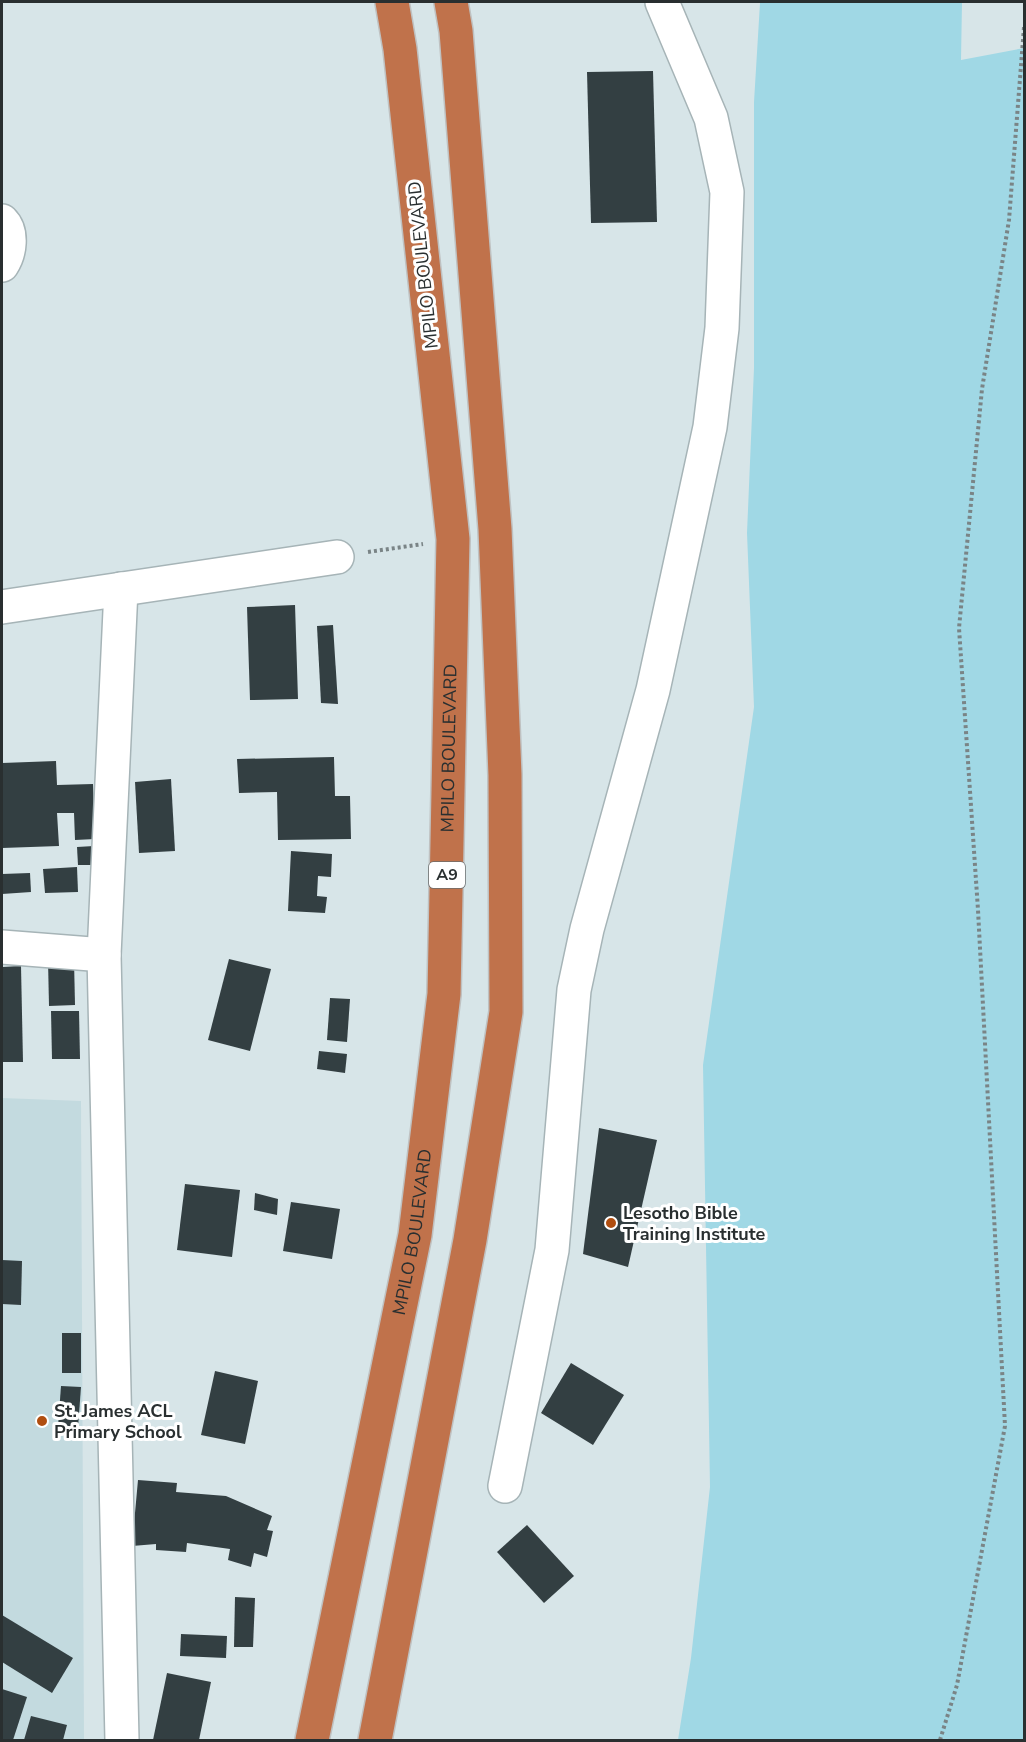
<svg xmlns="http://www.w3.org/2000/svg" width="1026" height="1742" font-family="'Nunito Sans',sans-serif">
  <rect width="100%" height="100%" fill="#d7e5e8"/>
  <polygon fill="#c3dadf" points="2,1098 81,1101 84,1740 2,1740"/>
  <polygon fill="#a0d8e5" points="762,2 962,2 961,60 1024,48 1024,1740 678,1740 691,1658 710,1487 703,1065 754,707 747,533 754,368 754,102 760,3"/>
  <g fill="#333f42">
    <polygon points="653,71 657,222 591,223 587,72"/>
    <polygon points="295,605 298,699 250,700 247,607"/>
    <polygon points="333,625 338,704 321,703 317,626"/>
    <polygon points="334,757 335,796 350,796 351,839 278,840 277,792 239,793 237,759"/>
    <polygon points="56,761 57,785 93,784 95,839 75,840 74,813 57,813 59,846 2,848 2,763"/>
    <polygon points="171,779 175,851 139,853 135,782"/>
    <polygon points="94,846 95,865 78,865 77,847"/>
    <polygon points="291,851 332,854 331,877 318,876 317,896 327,897 325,913 288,911"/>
    <polygon points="77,867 78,892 45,893 43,869"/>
    <polygon points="30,873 31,892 2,894 2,874"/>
    <polygon points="229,959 271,969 250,1051 208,1040"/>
    <polygon points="48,960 74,960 75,1005 49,1006"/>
    <polygon points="21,966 23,1062 2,1062 2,967"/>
    <polygon points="330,998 350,999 347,1042 327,1040"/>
    <polygon points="51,1011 79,1011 80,1059 52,1059"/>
    <polygon points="319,1051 347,1054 345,1073 317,1069"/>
    <polygon points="599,1128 657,1140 628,1267 583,1254"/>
    <polygon points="185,1184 240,1190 232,1257 177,1250"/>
    <polygon points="255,1193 278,1199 277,1215 254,1210"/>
    <polygon points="291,1202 340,1209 332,1259 283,1251"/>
    <polygon points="2,1260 22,1261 21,1305 2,1304"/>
    <rect x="62" y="1333" width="19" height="40"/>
    <polygon points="571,1363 624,1395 593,1445 541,1413"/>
    <polygon points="215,1371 258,1381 245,1444 201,1435"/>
    <polygon points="61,1386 81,1387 78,1428 58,1427"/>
    <polygon points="138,1480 177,1483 176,1492 226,1496 272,1516 267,1530 273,1531 267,1557 254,1553 251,1567 228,1560 230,1549 187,1543 186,1552 156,1550 156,1544 132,1546"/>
    <polygon points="527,1525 574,1576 544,1603 497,1552"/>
    <polygon points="235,1597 255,1598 253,1647 234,1647"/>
    <polygon points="2,1615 73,1658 52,1693 2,1662"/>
    <polygon points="181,1634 227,1636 226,1658 180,1656"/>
    <polygon points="167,1673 211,1682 199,1740 153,1740"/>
    <polygon points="2,1689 27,1697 13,1740 2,1740"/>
    <polygon points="31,1716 67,1725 63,1740 24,1740"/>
  </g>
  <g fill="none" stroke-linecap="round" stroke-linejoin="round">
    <g stroke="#a6b4b7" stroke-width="36">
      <g id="minor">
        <path d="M2 221C13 232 10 253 2 265"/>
        <polyline points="121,589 104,955 122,1740"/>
        <polyline points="2,607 337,557"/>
        <polyline points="2,947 104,955"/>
        <polyline points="505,1486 552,1250 574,990 587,929 653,690 710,427 722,328 727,192 711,118 662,2"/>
      </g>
    </g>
    <g stroke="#bfc1c1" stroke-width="36">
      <g id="highway">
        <path id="s1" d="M312 1740 415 1235 444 994 453 539 400 49 392 2"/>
        <polyline points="375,1740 470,1240 506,1012 505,775 495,529 456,31 451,2"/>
      </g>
    </g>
    <g stroke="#7a8486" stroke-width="4" stroke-dasharray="3 3" stroke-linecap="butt">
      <polyline points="368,552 423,544"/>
      <polyline points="940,1740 957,1685 1005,1426 978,910 959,628 982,389 1009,220 1024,27"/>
    </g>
    <use href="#minor" stroke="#fff" stroke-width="33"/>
    <use href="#highway" stroke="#c0724b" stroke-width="33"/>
  </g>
  <g fill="#b04e10" stroke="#fff" stroke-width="2">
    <circle cx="611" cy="1223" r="6"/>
    <circle cx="42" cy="1421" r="6"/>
  </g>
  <g text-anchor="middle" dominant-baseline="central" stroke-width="6" stroke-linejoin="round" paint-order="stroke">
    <rect fill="#fff" stroke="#696d6e" stroke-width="1.5" x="429" y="862" width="36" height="26" rx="4.5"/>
    <g font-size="16" font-weight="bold" fill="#292f30">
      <text x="447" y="875">A9</text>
    </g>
    <g font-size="18" fill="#292f30" stroke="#fff">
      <text transform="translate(423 265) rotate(-96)">MPILO BOULEVARD</text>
      <text stroke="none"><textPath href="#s1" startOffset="1004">MPILO BOULEVARD</textPath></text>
      <text stroke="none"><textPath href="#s1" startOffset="518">MPILO BOULEVARD</textPath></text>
    </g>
    <g font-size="18" font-weight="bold" fill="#292f30" stroke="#fff" text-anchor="start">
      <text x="623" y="1213">Lesotho Bible<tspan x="623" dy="21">Training Institute</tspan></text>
      <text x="54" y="1411">St. James ACL<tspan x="54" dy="21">Primary School</tspan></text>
    </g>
  </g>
  <rect width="1026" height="1742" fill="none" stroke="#292f30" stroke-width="6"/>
</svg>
